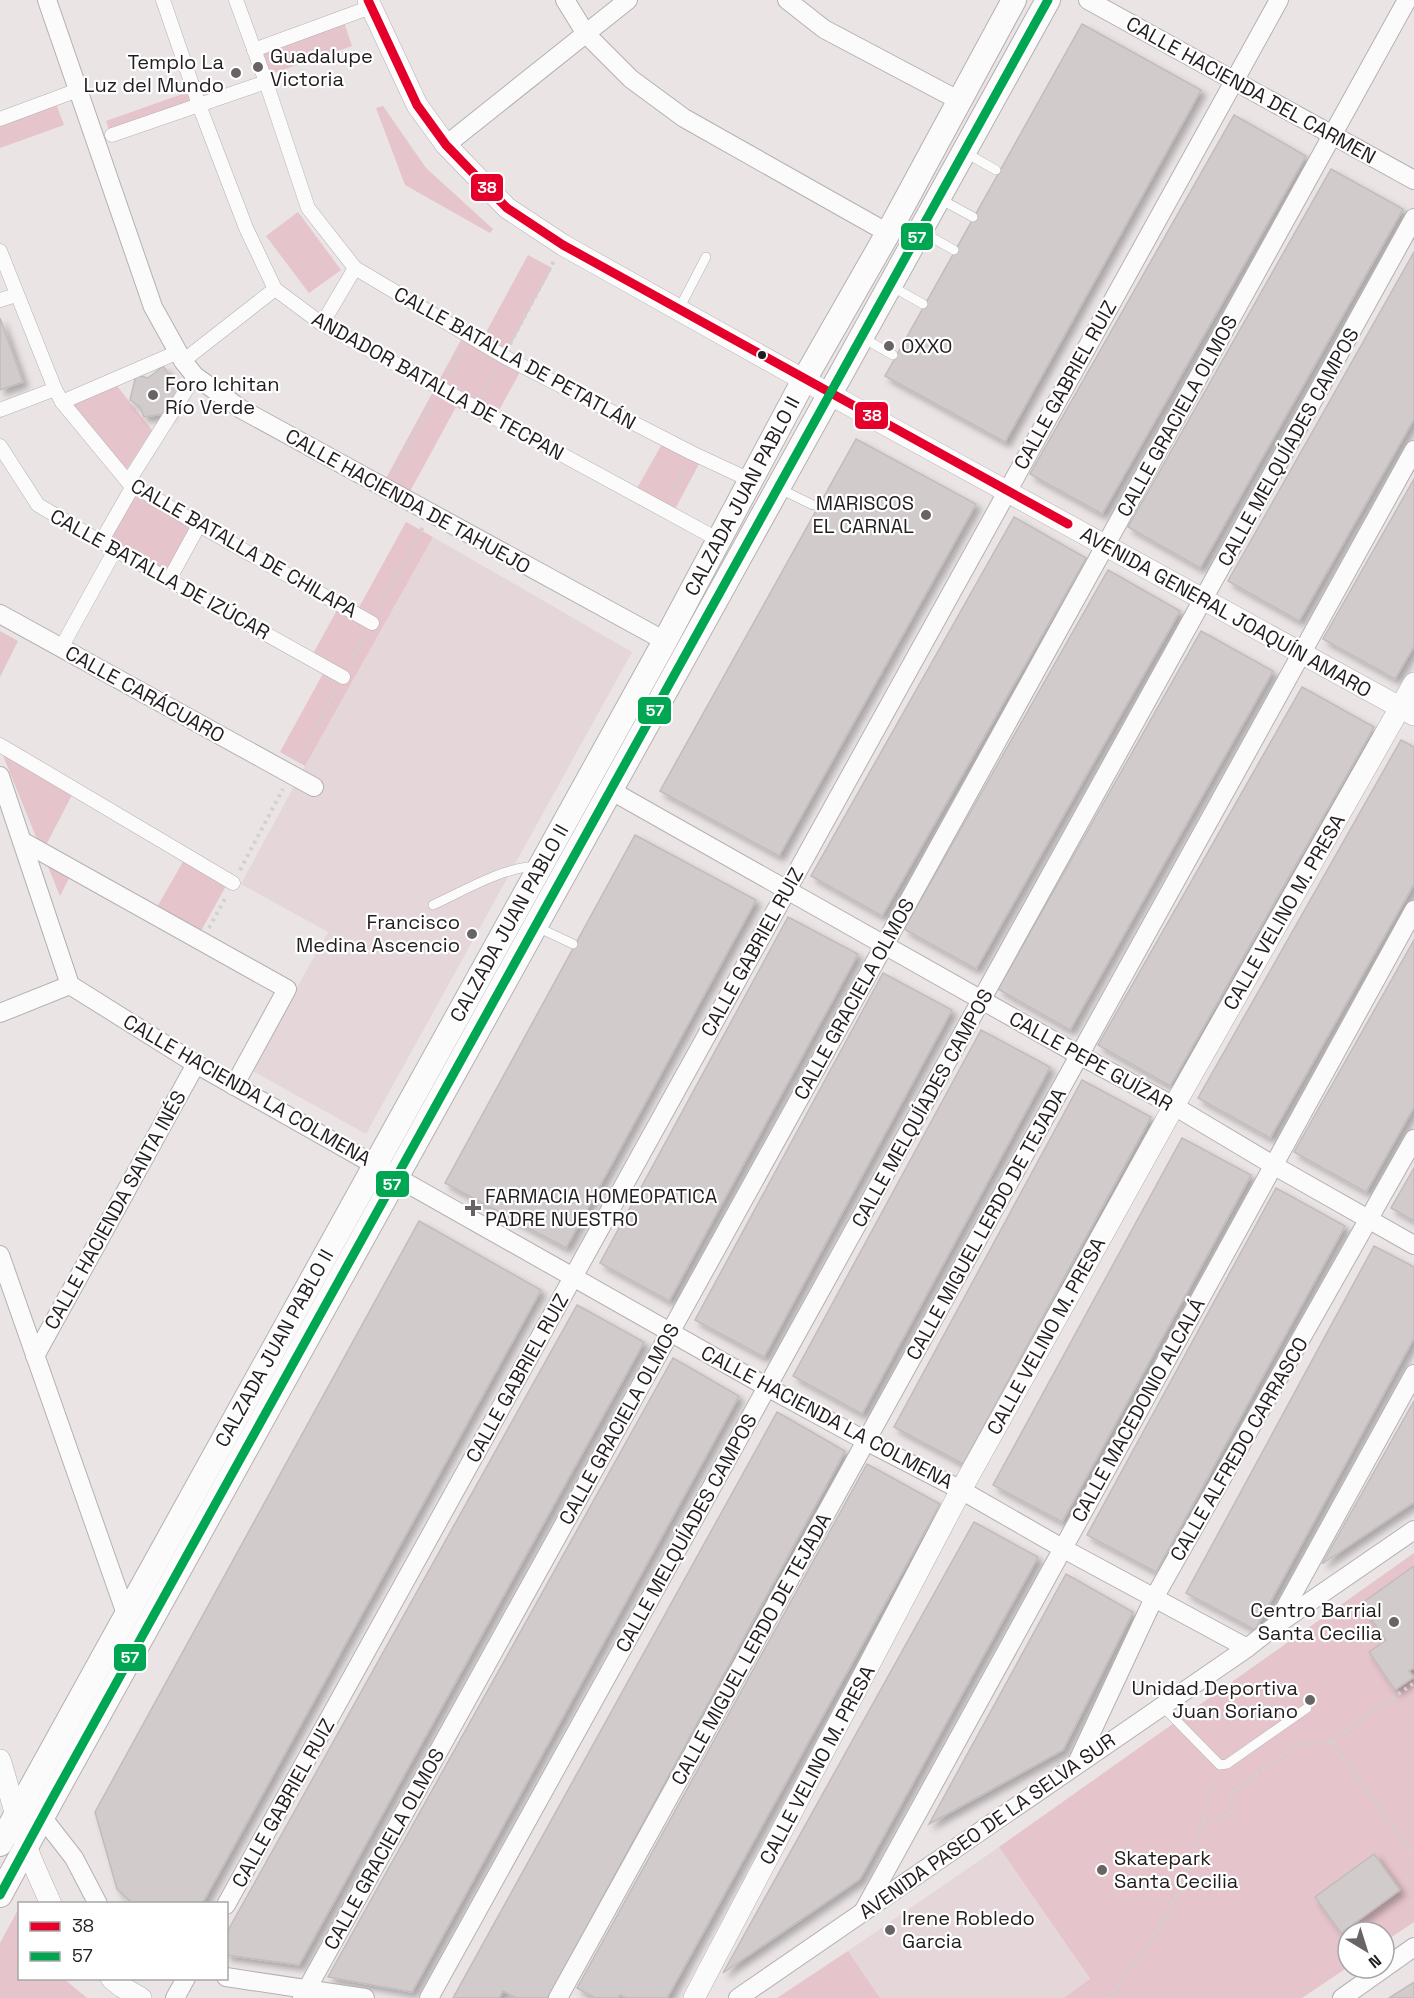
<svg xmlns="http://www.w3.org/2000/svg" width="1414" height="1998" font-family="'Space Grotesk',sans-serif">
  <defs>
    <filter id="shadow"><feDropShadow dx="5" dy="5" stdDeviation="3" flood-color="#0004"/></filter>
  </defs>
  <rect width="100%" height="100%" fill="#eae4e5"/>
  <g fill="#e4d6d9">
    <polygon points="433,537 632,652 366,1134 251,1070 328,932 241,884 305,766"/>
    <polygon points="999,1847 1090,1980 1064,1998 880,1998 848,1951"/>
  </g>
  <g fill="#e5c4cb">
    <polygon points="342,16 352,46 265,76 255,46"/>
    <polygon points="188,92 195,111 113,141 106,121"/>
    <polygon points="53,96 64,125 0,148 0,115"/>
    <polygon points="383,106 426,168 493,229 490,233 405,185 376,108"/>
    <polygon points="298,212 341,270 309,293 266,236"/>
    <polygon points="528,255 552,268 508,350 526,361 491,425 456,407 408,495 384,482 468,327 484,336"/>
    <polygon points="117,386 152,430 125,472 71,406"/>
    <polygon points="662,444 699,464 674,511 636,490"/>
    <polygon points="134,495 193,528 167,573 108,540"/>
    <polygon points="406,522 433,537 305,766 280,752 325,670 309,661 341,603 357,611"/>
    <polygon points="0,631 18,641 0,677"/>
    <polygon points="2,753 72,795 46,845 77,863 60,896"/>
    <polygon points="184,860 227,884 201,931 157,907"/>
    <polygon points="1414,1553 1414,1922 1384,1942 1384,1932 1348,1932 1348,1967 1302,1998 1064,1998 1090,1979 999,1847"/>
    <polygon points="19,1908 20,1978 64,1979 87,1998 0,1998 0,1943"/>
    <polygon points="848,1951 880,1998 777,1998"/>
  </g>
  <g fill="#d1cbcc" stroke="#c2bcbd" stroke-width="1.5" filter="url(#shadow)">
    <polygon points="1082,24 1201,90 1005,442 885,376"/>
    <polygon points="1234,115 1306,156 1102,514 1030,474"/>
    <polygon points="1331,169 1403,209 1200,568 1128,527"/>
    <polygon points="1414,252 1414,419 1299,621 1228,581"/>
    <polygon points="0,318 23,382 0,390"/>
    <polygon points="163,366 181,391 167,402 170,413 144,417 140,407 130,400 136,375 148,378"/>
    <polygon points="856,439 976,504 779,856 660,791"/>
    <polygon points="1414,479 1414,646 1395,679 1323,639"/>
    <polygon points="1014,517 1086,558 882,916 811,876"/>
    <polygon points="1108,570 1180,611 976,969 904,929"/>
    <polygon points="1201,631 1273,671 1070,1030 998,989"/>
    <polygon points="1302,687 1374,727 1170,1086 1098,1045"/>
    <polygon points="1401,740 1414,747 1414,884 1270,1138 1198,1098"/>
    <polygon points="635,835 756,900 566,1248 445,1183"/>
    <polygon points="788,917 858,954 669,1301 600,1263"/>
    <polygon points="1414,940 1414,1107 1366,1192 1294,1152"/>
    <polygon points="883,973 952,1010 764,1357 695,1320"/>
    <polygon points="981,1030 1050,1067 862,1414 793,1376"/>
    <polygon points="1082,1080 1151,1117 963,1464 894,1427"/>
    <polygon points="1182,1138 1251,1175 1062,1522 993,1485"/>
    <polygon points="1414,1168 1414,1221 1391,1208"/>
    <polygon points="1276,1188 1345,1226 1156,1572 1087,1535"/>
    <polygon points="419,1221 541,1290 202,1904 133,1904 117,1889 95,1812"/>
    <polygon points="1374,1246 1414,1267 1414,1338 1255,1630 1186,1593"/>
    <polygon points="577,1305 644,1342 299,1965 226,1955 226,1934"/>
    <polygon points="673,1358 739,1396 412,1992 328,1977"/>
    <polygon points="1414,1401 1414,1502 1322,1564"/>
    <polygon points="777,1412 845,1451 548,1998 516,1998 503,1991 499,1998 453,1998"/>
    <polygon points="867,1464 940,1504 667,1998 626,1998 620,1995 618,1998 595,1998 577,1988"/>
    <polygon points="974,1522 1038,1557 860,1879 723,1973"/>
    <polygon points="1414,1566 1414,1668 1409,1671 1414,1677 1395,1690 1369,1652 1386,1640 1361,1604"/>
    <polygon points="1066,1574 1133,1612 1063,1750 929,1824"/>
    <polygon points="1374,1854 1400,1890 1341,1933 1315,1897"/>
    <polygon points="1414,1982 1414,1998 1389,1998"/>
  </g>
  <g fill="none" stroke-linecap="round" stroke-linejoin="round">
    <g stroke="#b5b0b1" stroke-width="10">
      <g id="service">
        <polyline points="964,152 996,170"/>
        <polyline points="938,198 973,217"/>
        <polyline points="922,232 954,250"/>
        <polyline points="891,286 923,304"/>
        <polyline points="679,309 706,257"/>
        <polyline points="861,337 893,355"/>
        <polyline points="780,489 813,505"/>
        <path d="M433 905C466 890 502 867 539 866"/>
        <polyline points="535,926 573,944"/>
        <polyline points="1162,1706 1220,1765 1227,1764 1307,1708"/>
      </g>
    </g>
    <g stroke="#b5b0b1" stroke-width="15">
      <g id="pedestrian">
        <polyline points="163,0 199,105 246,228 275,289 322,324 719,540"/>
        <polyline points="236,0 266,82 308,208 355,268 503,356 692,453 750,480"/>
        <polyline points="254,50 371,7"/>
        <polyline points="0,119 78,90"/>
        <polyline points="112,135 266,82"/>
        <polyline points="0,251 55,389 62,402 128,482 199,525 372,623"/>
        <polyline points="0,300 16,295"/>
        <polyline points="322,324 355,268"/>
        <polyline points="183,361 275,289"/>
        <polyline points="62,402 178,352"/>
        <polyline points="0,410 55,389"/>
        <polyline points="0,446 38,505 101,542 343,677"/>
        <polyline points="128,482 195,376"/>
        <polyline points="101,542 133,486"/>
        <polyline points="169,580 199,525"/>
        <polyline points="61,648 115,550"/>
        <polyline points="0,745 233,883"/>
      </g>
    </g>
    <g stroke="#b5b0b1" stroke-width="20">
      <g id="minor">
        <polyline points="47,0 153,307 183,361 195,376 241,409 665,641"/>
        <polyline points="565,0 586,34 631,79 684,118 888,233"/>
        <polyline points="787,0 824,29 960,101"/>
        <polyline points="1088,0 1414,180"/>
        <polyline points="446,145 628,0"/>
        <polyline points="0,614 314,787"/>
        <polyline points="0,776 70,985 196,1064 573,1277 767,1387 866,1441 961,1490 1062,1548 1247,1648"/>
        <polyline points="610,790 1079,1055 1174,1106 1273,1165 1414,1245"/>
        <polyline points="22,841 287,989 234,1086"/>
        <polyline points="0,1013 70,985"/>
        <polyline points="0,1255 126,1614"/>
        <polyline points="35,1356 196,1064"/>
        <polyline points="1278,1621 1414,1374"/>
        <polyline points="1077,1763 1154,1598 1414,1139"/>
        <polyline points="35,1808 74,1858 98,1904"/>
        <polyline points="226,1905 1279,0"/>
        <polyline points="863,1912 1414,910"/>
        <polyline points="226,1977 365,1998"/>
        <polyline points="175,1998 186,1978"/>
        <polyline points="302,1998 1407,0"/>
        <polyline points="429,1998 1414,218"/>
        <polyline points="558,1998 1414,450"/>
        <polyline points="738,1998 1247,1648 1276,1625 1414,1530"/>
        <polyline points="1342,1998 1414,1947"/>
      </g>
    </g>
    <g stroke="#b5b0b1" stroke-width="22">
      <g id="tertiary">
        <polyline points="368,0 417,105 446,145 507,208 563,245 804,380 1414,715"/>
        <path d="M0 1760C6 1778 10 1796 16 1815 24 1845 38 1875 51 1904"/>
        <polyline points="111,1978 122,1987 141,1998"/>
        <polyline points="694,1998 961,1490 1174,1106 1414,683"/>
      </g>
    </g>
    <g stroke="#b5b0b1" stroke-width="26">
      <g id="secondary">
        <polyline points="0,1844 665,641 804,380 888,233 1014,0"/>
        <polyline points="0,1895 52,1799 1048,0"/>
      </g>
    </g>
    <g stroke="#d2d0d1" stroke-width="4" stroke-dasharray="3 4.5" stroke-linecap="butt">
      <polyline points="510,344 554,261"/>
      <polyline points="448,376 463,348"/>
      <polyline points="482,395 496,369"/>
      <polyline points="394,473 434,401"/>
      <polyline points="670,498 685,467"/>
      <polyline points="379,610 423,527"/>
      <polyline points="351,663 365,635"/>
      <polyline points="300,758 337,688"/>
      <polyline points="240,870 283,789"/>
      <polyline points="209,928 227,895"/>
      <polyline points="1331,1742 1414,1683"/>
      <polyline points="1202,1821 1232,1813 1230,1793 1298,1744 1331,1742 1414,1855"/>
      <polyline points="1109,1998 1152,1940 1182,1886 1216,1777"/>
    </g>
    <use href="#service" stroke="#fcfbfb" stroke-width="9"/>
    <use href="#pedestrian" stroke="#fcfbfb" stroke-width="14"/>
    <use href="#minor" stroke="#fcfbfb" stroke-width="18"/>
    <use href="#tertiary" stroke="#fcfbfb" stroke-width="21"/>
    <use href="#secondary" stroke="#fcfbfb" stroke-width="24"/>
    <g stroke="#fff" stroke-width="14">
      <polyline id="bus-1" points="368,0 417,105 446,145 507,208 563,245 1068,524"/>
    </g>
    <g stroke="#fff" stroke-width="14">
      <polyline id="bus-2" points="0,1895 52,1799 1048,0"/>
    </g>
    <use href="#bus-1" stroke="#e4002b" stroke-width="9"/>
    <use href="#bus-2" stroke="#00a651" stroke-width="9"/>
  </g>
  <g fill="#686364" stroke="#fff" stroke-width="2">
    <circle cx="258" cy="67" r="6"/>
    <circle cx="236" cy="73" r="6"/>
    <circle cx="889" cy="346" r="6"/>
    <circle cx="153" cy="395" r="6"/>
    <circle cx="926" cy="515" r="6"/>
    <circle cx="472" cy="934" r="6"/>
    <path d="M470 1199h6v6h6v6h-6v6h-6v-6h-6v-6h6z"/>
    <circle cx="1394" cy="1622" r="6"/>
    <circle cx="1310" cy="1700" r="6"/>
    <circle cx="1102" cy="1870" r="6"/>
    <circle cx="890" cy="1930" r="6"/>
  </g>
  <circle fill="#221d1e" stroke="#fff" stroke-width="2" cx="762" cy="355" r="5"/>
  <g text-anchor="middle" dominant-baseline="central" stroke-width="4.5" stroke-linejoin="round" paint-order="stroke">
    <g font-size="20" fill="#221d1e" stroke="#fff" text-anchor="start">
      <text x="270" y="56">Guadalupe<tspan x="270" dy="23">Victoria</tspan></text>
      <text x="224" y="62" text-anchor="end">Templo La<tspan x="224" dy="23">Luz del Mundo</tspan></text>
      <text x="901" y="346">OXXO</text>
      <text x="165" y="384">Foro Ichitan<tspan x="165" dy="23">Río Verde</tspan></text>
      <text x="914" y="503" text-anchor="end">MARISCOS<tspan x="914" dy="23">EL CARNAL</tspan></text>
      <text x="460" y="922" text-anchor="end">Francisco<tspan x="460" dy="23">Medina Ascencio</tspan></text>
      <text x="485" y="1196">FARMACIA HOMEOPATICA<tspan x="485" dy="23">PADRE NUESTRO</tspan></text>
      <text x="1382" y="1610" text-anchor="end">Centro Barrial<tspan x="1382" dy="23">Santa Cecilia</tspan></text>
      <text x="1298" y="1688" text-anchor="end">Unidad Deportiva<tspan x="1298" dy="23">Juan Soriano</tspan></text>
      <text x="1114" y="1858">Skatepark<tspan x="1114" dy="23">Santa Cecilia</tspan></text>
      <text x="902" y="1918">Irene Robledo<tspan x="902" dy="23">Garcia</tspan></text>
    </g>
    <g font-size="20" fill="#221d1e" stroke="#fff">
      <text transform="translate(1251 90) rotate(29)">CALLE HACIENDA DEL CARMEN</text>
      <text transform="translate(515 358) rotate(29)">CALLE BATALLA DE PETATLÁN</text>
      <text transform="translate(1065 385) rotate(-61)">CALLE GABRIEL RUIZ</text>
      <text transform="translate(438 386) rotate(29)">ANDADOR BATALLA DE TECPAN</text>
      <text transform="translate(1177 416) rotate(-61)">CALLE GRACIELA OLMOS</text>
      <text transform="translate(1288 447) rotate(-61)">CALLE MELQUÍADES CAMPOS</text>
      <text transform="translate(742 496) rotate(-62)">CALZADA JUAN PABLO II</text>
      <text transform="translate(408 501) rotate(29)">CALLE HACIENDA DE TAHUEJO</text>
      <text transform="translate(244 548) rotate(30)">CALLE BATALLA DE CHILAPA</text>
      <text transform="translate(160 574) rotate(29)">CALLE BATALLA DE IZÚCAR</text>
      <text transform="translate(1226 612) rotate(29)">AVENIDA GENERAL JOAQUÍN AMARO</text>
      <text transform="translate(145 694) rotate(29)">CALLE CARÁCUARO</text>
      <text transform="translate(1284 912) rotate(-60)">CALLE VELINO M. PRESA</text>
      <text transform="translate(509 923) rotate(-61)">CALZADA JUAN PABLO II</text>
      <text transform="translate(752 952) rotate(-61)">CALLE GABRIEL RUIZ</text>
      <text transform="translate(854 999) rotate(-61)">CALLE GRACIELA OLMOS</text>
      <text transform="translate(1091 1061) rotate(29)">CALLE PEPE GUÍZAR</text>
      <text transform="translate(247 1090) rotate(30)">CALLE HACIENDA LA COLMENA</text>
      <text transform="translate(922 1108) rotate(-61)">CALLE MELQUÍADES CAMPOS</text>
      <text transform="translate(115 1210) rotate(-61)">CALLE HACIENDA SANTA INÉS</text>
      <text transform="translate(986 1224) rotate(-61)">CALLE MIGUEL LERDO DE TEJADA</text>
      <text transform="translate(1046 1336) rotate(-61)">CALLE VELINO M. PRESA</text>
      <text transform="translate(274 1348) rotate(-61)">CALZADA JUAN PABLO II</text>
      <text transform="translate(517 1378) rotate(-61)">CALLE GABRIEL RUIZ</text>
      <text transform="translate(1138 1410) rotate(-61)">CALLE MACEDONIO ALCALÁ</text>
      <text transform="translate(827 1417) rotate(28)">CALLE HACIENDA LA COLMENA</text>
      <text transform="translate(619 1424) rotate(-61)">CALLE GRACIELA OLMOS</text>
      <text transform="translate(1239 1449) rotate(-60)">CALLE ALFREDO CARRASCO</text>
      <text transform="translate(686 1533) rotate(-61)">CALLE MELQUÍADES CAMPOS</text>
      <text transform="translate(751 1649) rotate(-61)">CALLE MIGUEL LERDO DE TEJADA</text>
      <text transform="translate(817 1765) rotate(-62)">CALLE VELINO M. PRESA</text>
      <text transform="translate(283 1803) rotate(-61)">CALLE GABRIEL RUIZ</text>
      <text transform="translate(987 1826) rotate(-35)">AVENIDA PASEO DE LA SELVA SUR</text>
      <text transform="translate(384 1849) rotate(-61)">CALLE GRACIELA OLMOS</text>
    </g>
  </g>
  <g stroke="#fff" stroke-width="2">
    <rect x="470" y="173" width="34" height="29" rx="6" fill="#e4002b"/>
    <rect x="900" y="222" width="34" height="29" rx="6" fill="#00a651"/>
    <rect x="854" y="401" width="35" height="29" rx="6" fill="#e4002b"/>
    <rect x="637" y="696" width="35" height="29" rx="6" fill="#00a651"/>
    <rect x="375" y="1170" width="35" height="28" rx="6" fill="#00a651"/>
    <rect x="113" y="1643" width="34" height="29" rx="6" fill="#00a651"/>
  </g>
  <g font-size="16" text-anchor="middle" font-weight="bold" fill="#fff">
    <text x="487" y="193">38</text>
    <text x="917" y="243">57</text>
    <text x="872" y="421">38</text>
    <text x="655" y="716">57</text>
    <text x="392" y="1190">57</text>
    <text x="130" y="1663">57</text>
  </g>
  <rect x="18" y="1902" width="210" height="78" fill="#ffffff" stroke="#a7a5a5" stroke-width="1.5"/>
  <rect x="30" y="1922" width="30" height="9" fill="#e4002b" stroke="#a7a5a5" stroke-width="1.5"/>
  <text x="72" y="1932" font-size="18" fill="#221d1e">38</text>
  <rect x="30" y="1952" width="30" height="9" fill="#00a651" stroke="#a7a5a5" stroke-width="1.5"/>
  <text x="72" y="1962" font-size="18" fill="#221d1e">57</text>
  <g transform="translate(1366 1950) rotate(142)"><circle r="28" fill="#ffffff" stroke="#a7a5a5" stroke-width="1.5"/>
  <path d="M0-4.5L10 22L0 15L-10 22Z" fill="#686364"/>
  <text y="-9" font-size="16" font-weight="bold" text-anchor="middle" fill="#221d1e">N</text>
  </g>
</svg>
